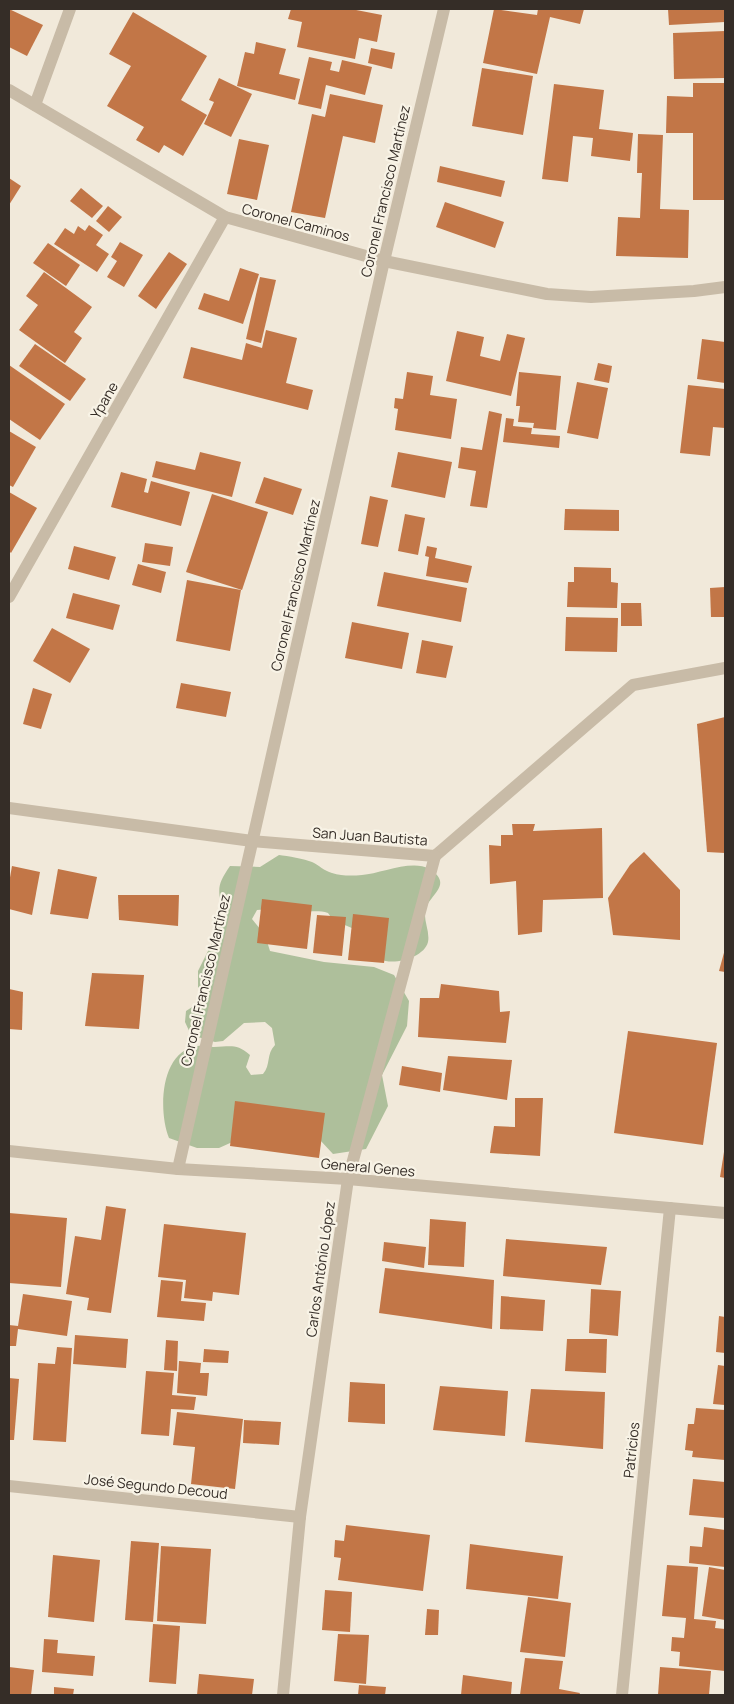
<svg xmlns="http://www.w3.org/2000/svg" width="734" height="1704" font-family="Manrope,sans-serif">
  <rect width="100%" height="100%" fill="#f1e9da"/>
  <path fill="#aebf9b" d="M279 855C287 856 305 859 312 862 319 865 324 871 332 873 341 876 352 876 362 875 380 874 412 859 429 869 456 885 426 896 425 912 424 922 430 932 428 942 424 958 393 966 380 959 372 954 368 942 362 935 352 924 336 926 328 913 318 910 310 912 300 912 285 912 271 909 257 910L252 919 265 935 270 951 324 962 374 967 394 975 409 1001 407 1026 382 1075 388 1106 366 1149 333 1154 320 1140 239 1139 219 1148H197L169 1138C158 1111 160 1050 198 1046 203 1045 209 1047 214 1047 230 1047 236 1043 250 1055L246 1067 251 1075 263 1074C271 1065 266 1054 275 1045L272 1028 265 1022 244 1023 223 1041 215 1042 191 1035 185 1022 186 1011 203 1000 202 991 198 987V971L212 943 222 939V934L214 924 223 913C218 890 216 886 230 866L260 867Z"/>
  <g fill="#c27647">
    <polygon points="9,9 43,25 27,56 9,47"/>
    <polygon points="291,9 351,9 382,15 377,42 359,38 355,59 297,47 302,22 288,19"/>
    <polygon points="494,9 537,15 538,9 584,9 580,24 550,17 537,74 483,63"/>
    <polygon points="668,9 725,9 725,22 669,25"/>
    <polygon points="133,12 207,56 181,100 207,115 183,156 164,145 159,153 136,140 144,127 107,106 131,66 109,54"/>
    <polygon points="725,31 725,78 674,79 673,33"/>
    <polygon points="256,42 286,49 279,74 300,79 295,100 237,86 245,52 254,54"/>
    <polygon points="371,48 395,53 392,69 368,63"/>
    <polygon points="309,57 332,62 330,70 339,72 342,60 372,67 365,95 326,85 321,109 298,104"/>
    <polygon points="482,68 533,76 523,135 472,126"/>
    <polygon points="219,78 252,94 231,137 204,124 214,102 209,100"/>
    <polygon points="693,83 725,83 725,200 693,200 693,133 666,133 667,96 693,97"/>
    <polygon points="554,84 604,90 599,129 633,133 630,161 591,156 593,138 573,136 568,182 542,179"/>
    <polygon points="330,94 383,105 375,143 343,136 325,218 291,212 312,114 325,117"/>
    <polygon points="638,134 663,135 660,209 689,210 688,258 616,256 618,217 640,218 642,173 637,173"/>
    <polygon points="239,139 269,145 257,200 227,194"/>
    <polygon points="440,166 505,181 501,197 437,182"/>
    <polygon points="9,178 21,186 9,205"/>
    <polygon points="81,188 103,206 92,218 70,201"/>
    <polygon points="445,202 504,222 495,248 436,227"/>
    <polygon points="108,206 122,217 109,232 96,221"/>
    <polygon points="89,225 103,235 96,245 109,254 97,272 54,244 65,228 74,234 78,226 85,231"/>
    <polygon points="120,242 143,255 124,287 107,277 117,261 111,257"/>
    <polygon points="48,243 80,265 66,286 33,263"/>
    <polygon points="169,252 187,264 156,309 138,296"/>
    <polygon points="240,268 259,274 243,324 198,309 204,293 229,301"/>
    <polygon points="44,272 92,307 74,332 82,338 65,363 19,330 38,305 26,296"/>
    <polygon points="260,277 276,280 261,343 246,339"/>
    <polygon points="266,330 297,338 286,383 313,390 308,410 183,378 191,347 242,360 246,343 262,348"/>
    <polygon points="457,331 484,337 480,356 500,361 507,334 525,338 511,396 446,381"/>
    <polygon points="702,339 725,342 725,383 697,379"/>
    <polygon points="35,344 86,379 70,401 19,366"/>
    <polygon points="598,363 612,366 609,383 594,380"/>
    <polygon points="9,365 65,404 40,440 9,419"/>
    <polygon points="407,372 433,376 430,395 457,399 451,439 395,430 398,409 394,408 395,398 403,399"/>
    <polygon points="519,372 561,376 556,430 533,428 534,423 518,422 520,406 516,406"/>
    <polygon points="577,382 608,388 598,439 567,433"/>
    <polygon points="688,385 725,389 725,428 713,427 710,456 680,453"/>
    <polygon points="489,411 502,414 487,508 470,506 476,471 458,468 461,447 482,450"/>
    <polygon points="506,418 514,419 513,426 532,428 531,434 560,436 559,448 503,442"/>
    <polygon points="9,431 36,447 13,487 9,485"/>
    <polygon points="200,452 241,462 232,497 152,477 156,461 195,470"/>
    <polygon points="398,452 452,462 445,498 391,487"/>
    <polygon points="121,472 147,479 144,492 148,493 151,481 190,492 181,526 111,507"/>
    <polygon points="264,477 302,489 293,515 255,503"/>
    <polygon points="9,492 37,508 11,553 9,551"/>
    <polygon points="212,494 268,512 242,590 186,572"/>
    <polygon points="370,496 388,500 378,547 361,544"/>
    <polygon points="565,509 619,510 619,531 564,530"/>
    <polygon points="405,514 425,518 418,555 398,551"/>
    <polygon points="145,543 173,547 170,566 142,562"/>
    <polygon points="74,546 116,557 109,580 68,569"/>
    <polygon points="427,546 437,548 435,558 472,566 468,583 426,576 429,557 425,556"/>
    <polygon points="138,564 166,572 161,593 132,585"/>
    <polygon points="574,567 611,568 611,582 618,583 617,608 567,607 568,582 574,582"/>
    <polygon points="384,572 467,588 461,622 377,606"/>
    <polygon points="187,580 241,590 230,651 176,641"/>
    <polygon points="725,587 725,617 711,617 710,588"/>
    <polygon points="73,593 120,605 113,630 66,618"/>
    <polygon points="621,603 641,603 642,626 621,626"/>
    <polygon points="566,617 618,618 617,652 565,651"/>
    <polygon points="352,622 409,633 402,669 345,658"/>
    <polygon points="52,628 90,649 70,683 33,661"/>
    <polygon points="422,640 453,646 446,678 416,673"/>
    <polygon points="181,683 231,692 226,717 176,708"/>
    <polygon points="33,688 52,694 41,729 23,724"/>
    <polygon points="725,717 725,853 707,852 697,724"/>
    <polygon points="512,824 535,824 533,831 602,828 603,898 543,900 542,932 518,935 516,881 490,884 489,845 501,846 501,835 513,835"/>
    <polygon points="644,852 680,890 680,940 613,935 608,898 630,865"/>
    <polygon points="12,866 40,872 32,915 9,909 9,883"/>
    <polygon points="58,869 97,877 88,919 50,914"/>
    <polygon points="118,895 179,895 178,926 119,920"/>
    <polygon points="262,899 312,905 307,949 257,943"/>
    <polygon points="353,914 389,918 384,963 348,960"/>
    <polygon points="317,915 346,917 342,956 313,953"/>
    <polygon points="725,949 725,972 719,971"/>
    <polygon points="92,973 144,975 139,1029 85,1026"/>
    <polygon points="441,984 499,991 500,1012 510,1011 506,1043 418,1037 420,998 439,998"/>
    <polygon points="9,989 23,992 22,1030 9,1029"/>
    <polygon points="628,1031 717,1043 703,1145 614,1133"/>
    <polygon points="448,1056 512,1060 507,1100 443,1090"/>
    <polygon points="402,1066 442,1073 440,1092 399,1085"/>
    <polygon points="515,1098 543,1098 540,1156 490,1153 494,1126 515,1127"/>
    <polygon points="235,1101 325,1113 319,1158 230,1146"/>
    <polygon points="724,1152 725,1152 725,1178 720,1177"/>
    <polygon points="106,1206 126,1209 111,1313 87,1310 89,1298 66,1294 75,1236 101,1240"/>
    <polygon points="9,1213 67,1218 61,1287 9,1283"/>
    <polygon points="430,1219 466,1222 464,1267 428,1265"/>
    <polygon points="164,1224 246,1233 239,1295 213,1292 212,1301 184,1298 186,1280 158,1277"/>
    <polygon points="506,1239 607,1247 601,1285 503,1276"/>
    <polygon points="384,1242 426,1247 424,1268 382,1261"/>
    <polygon points="385,1268 494,1280 492,1329 379,1313"/>
    <polygon points="161,1280 183,1282 181,1301 206,1303 204,1321 157,1317"/>
    <polygon points="591,1289 621,1291 618,1336 589,1333"/>
    <polygon points="23,1294 72,1301 67,1336 18,1329 16,1346 9,1346 9,1325 18,1326"/>
    <polygon points="501,1296 545,1300 543,1331 500,1329"/>
    <polygon points="719,1316 725,1317 725,1353 716,1352"/>
    <polygon points="75,1335 128,1339 126,1368 73,1364"/>
    <polygon points="567,1339 607,1339 606,1373 565,1371"/>
    <polygon points="166,1340 178,1341 177,1371 164,1370"/>
    <polygon points="57,1347 72,1348 66,1442 33,1440 38,1363 55,1364"/>
    <polygon points="204,1349 229,1351 228,1363 203,1362"/>
    <polygon points="179,1361 201,1363 200,1373 209,1373 207,1396 177,1393"/>
    <polygon points="718,1365 725,1366 725,1405 713,1404"/>
    <polygon points="146,1371 174,1373 172,1395 196,1397 194,1410 171,1409 169,1436 141,1434"/>
    <polygon points="9,1378 19,1379 14,1440 9,1440"/>
    <polygon points="350,1382 385,1384 385,1424 348,1422"/>
    <polygon points="440,1386 508,1391 505,1436 433,1430"/>
    <polygon points="531,1389 605,1392 603,1449 525,1442"/>
    <polygon points="696,1408 725,1410 725,1460 692,1457 693,1451 685,1450 688,1424 694,1424"/>
    <polygon points="177,1412 243,1419 235,1489 191,1484 195,1447 173,1445"/>
    <polygon points="244,1420 281,1422 279,1445 243,1443"/>
    <polygon points="693,1479 725,1482 725,1518 689,1515"/>
    <polygon points="346,1525 430,1535 423,1591 338,1580 341,1558 334,1557 335,1540 344,1541"/>
    <polygon points="704,1527 725,1530 725,1567 689,1563 690,1546 702,1547"/>
    <polygon points="131,1541 159,1543 153,1622 125,1620"/>
    <polygon points="470,1544 563,1556 558,1599 466,1589"/>
    <polygon points="161,1546 211,1549 206,1624 157,1621"/>
    <polygon points="53,1555 100,1560 94,1622 48,1617"/>
    <polygon points="667,1565 698,1567 694,1619 716,1621 715,1628 725,1629 725,1671 679,1666 680,1652 671,1651 672,1637 684,1638 686,1618 662,1616"/>
    <polygon points="709,1567 725,1570 725,1620 702,1616"/>
    <polygon points="325,1590 352,1592 350,1632 322,1630"/>
    <polygon points="528,1597 571,1603 565,1657 520,1652"/>
    <polygon points="427,1609 439,1610 438,1635 425,1635"/>
    <polygon points="153,1624 180,1626 176,1684 149,1682"/>
    <polygon points="338,1634 369,1635 366,1684 334,1681"/>
    <polygon points="44,1639 58,1640 57,1653 95,1656 93,1676 42,1672"/>
    <polygon points="525,1658 563,1661 559,1689 580,1693 579,1695 520,1695"/>
    <polygon points="9,1667 34,1670 31,1695 9,1695"/>
    <polygon points="660,1667 711,1671 709,1695 658,1695"/>
    <polygon points="199,1674 254,1679 252,1695 197,1695"/>
    <polygon points="463,1675 512,1682 511,1695 461,1695"/>
    <polygon points="359,1685 386,1687 385,1695 358,1695"/>
    <polygon points="54,1687 74,1689 73,1695 54,1695"/>
  </g>
  <g fill="none" stroke-linecap="round" stroke-linejoin="round">
    <g stroke="#c8bba7" stroke-width="12">
      <polyline points="9,90 225,217 384,261 547,294 591,297 694,291 725,287"/>
      <polyline points="35,105 70,9"/>
      <polyline points="9,597 225,217"/>
      <polyline points="9,808 252,841 435,856 633,685 725,668"/>
      <polyline points="9,1151 178,1169 348,1179 725,1213"/>
      <polyline points="178,1169 384,261 444,9"/>
      <polyline points="9,1486 300,1517"/>
      <polyline points="283,1695 300,1517 348,1179 435,856"/>
      <polyline points="622,1695 670,1208"/>
    </g>
  </g>
  <g text-anchor="middle" dominant-baseline="central" stroke-width="4.5" stroke-linejoin="round" paint-order="stroke">
    <g font-size="14" fill="#352d27" stroke="#f8f3e6">
      <text transform="translate(385 191) rotate(-77)">Coronel Francisco Martínez</text>
      <text transform="translate(296 222) rotate(15)">Coronel Caminos</text>
      <text transform="translate(104 400) rotate(-60)">Ypane</text>
      <text transform="translate(295 585) rotate(-77)">Coronel Francisco Martínez</text>
      <text transform="translate(370 836) rotate(4)">San Juan Bautista</text>
      <text transform="translate(205 980) rotate(-77)">Coronel Francisco Martínez</text>
      <text transform="translate(368 1167) rotate(5)">General Genes</text>
      <text transform="translate(320 1269) rotate(-82)">Carlos António López</text>
      <text transform="translate(631 1450) rotate(-84)">Patricios</text>
      <text transform="translate(156 1486) rotate(6)">José Segundo Decoud</text>
    </g>
  </g>
  <rect width="734" height="1704" fill="none" stroke="#352d27" stroke-width="20"/>
</svg>
